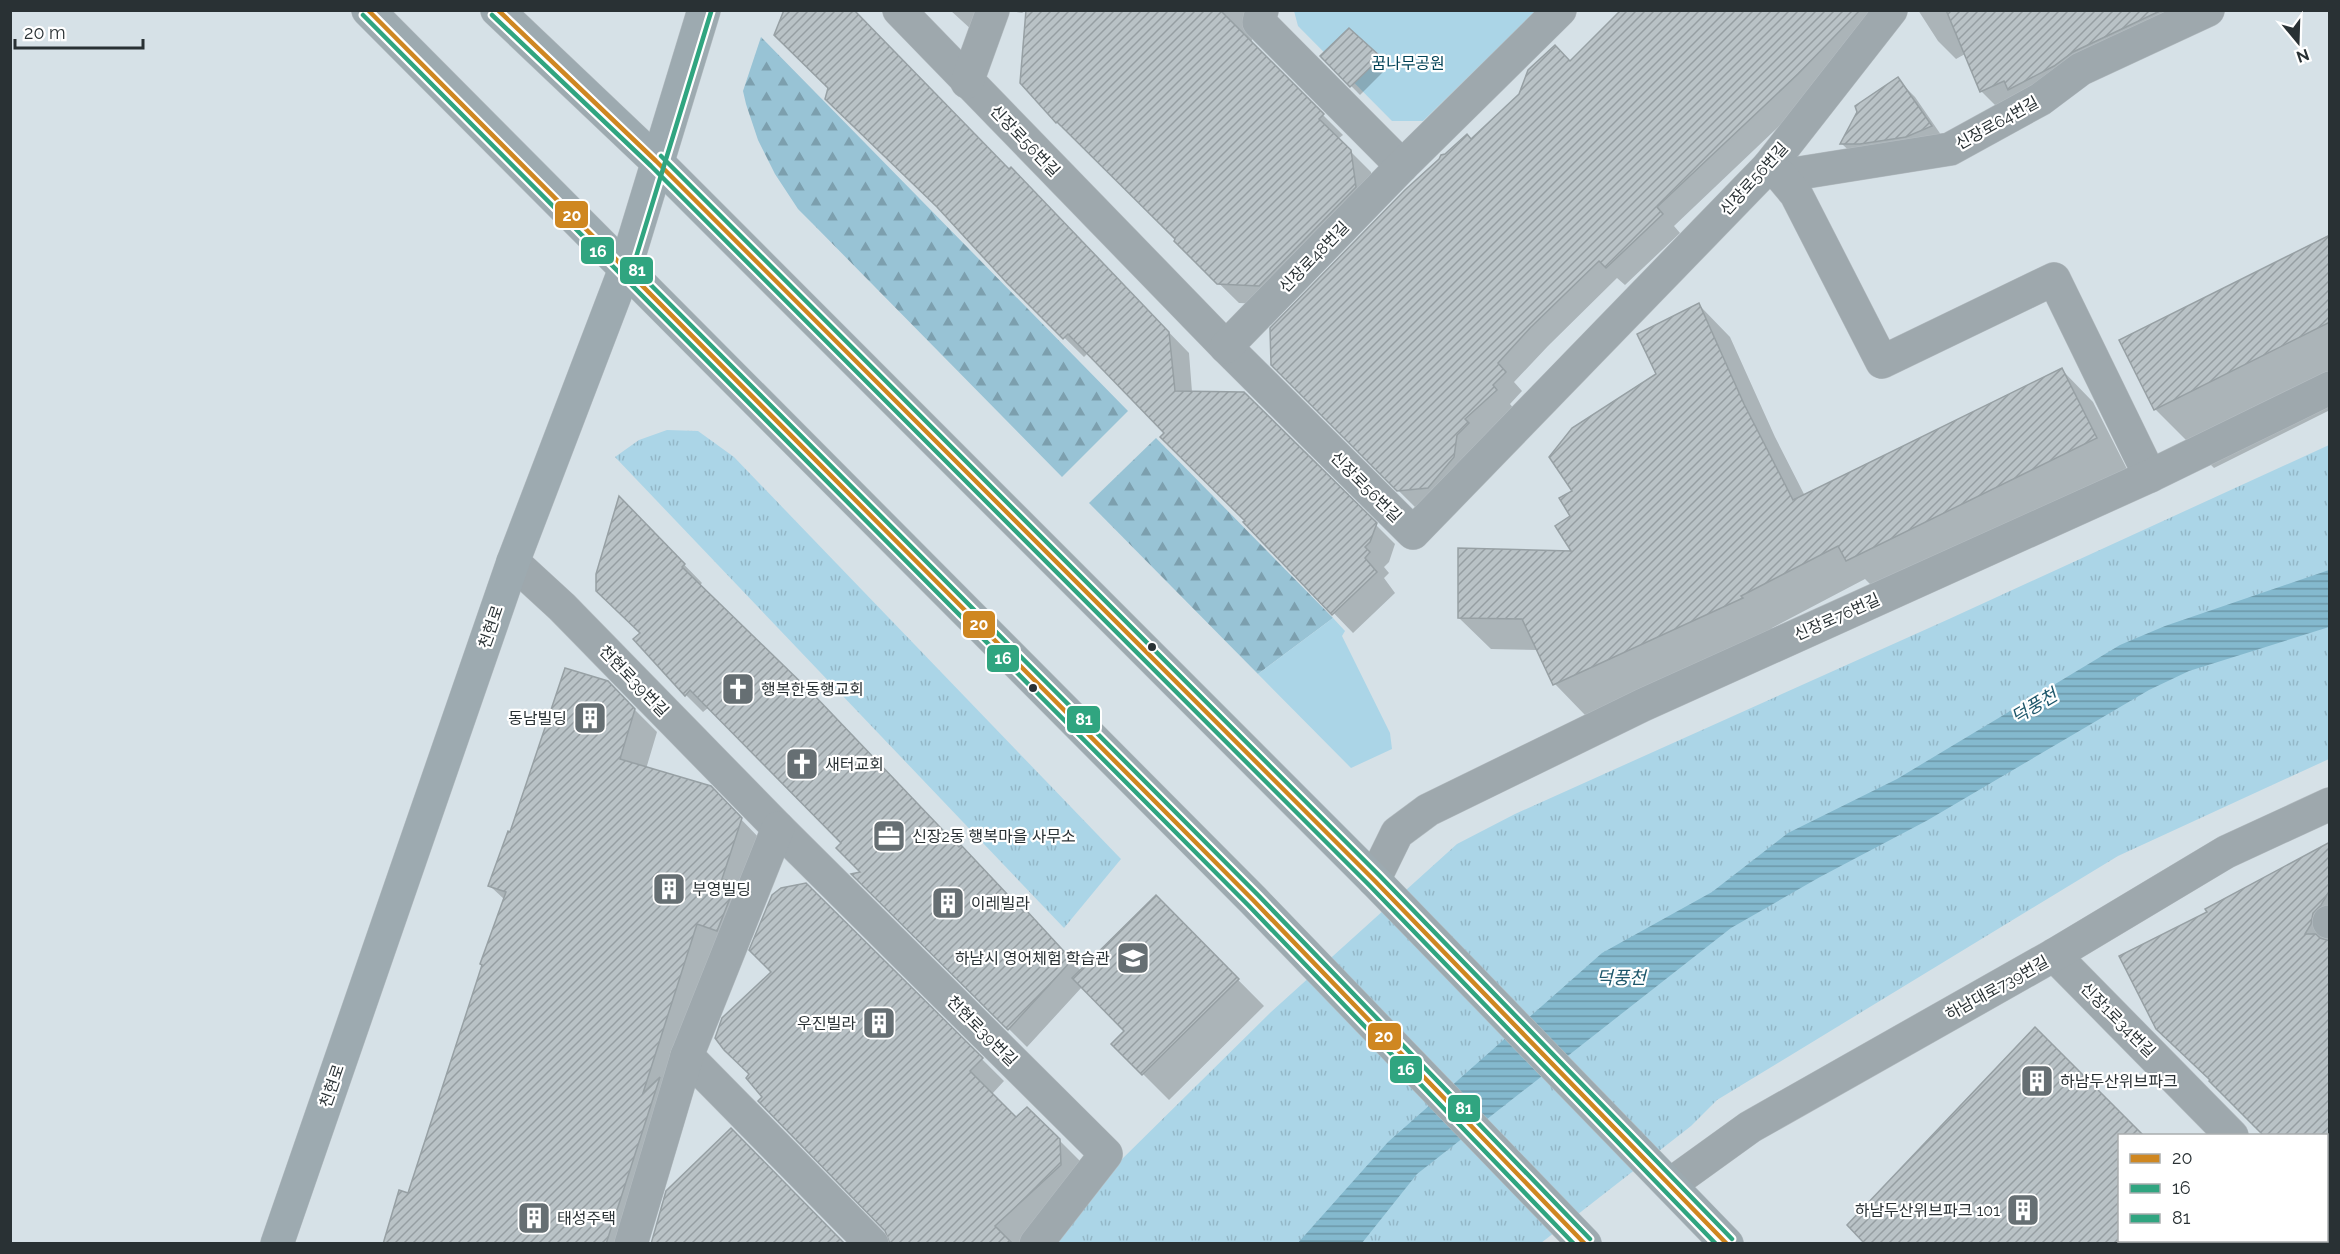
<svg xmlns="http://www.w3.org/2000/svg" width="2340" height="1254" font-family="Raleway,'Noto Sans KR',sans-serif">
  <defs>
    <pattern id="grass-tufts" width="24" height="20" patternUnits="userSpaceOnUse" patternTransform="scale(1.5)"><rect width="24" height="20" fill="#abd5e7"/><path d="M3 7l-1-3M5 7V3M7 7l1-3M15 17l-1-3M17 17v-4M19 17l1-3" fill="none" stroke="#93b7c7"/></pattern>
    <pattern id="forest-firs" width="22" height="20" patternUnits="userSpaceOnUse" patternTransform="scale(1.5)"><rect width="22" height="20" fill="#98c3d5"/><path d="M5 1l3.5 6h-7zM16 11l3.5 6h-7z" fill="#7c9fae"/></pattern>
    <pattern id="water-rules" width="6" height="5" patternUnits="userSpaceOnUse" patternTransform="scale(1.5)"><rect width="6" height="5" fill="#84b9ce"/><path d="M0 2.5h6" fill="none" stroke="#6c97a8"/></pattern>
    <pattern id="building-hatch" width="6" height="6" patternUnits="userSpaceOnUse" patternTransform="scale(1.5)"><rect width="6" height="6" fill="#b9c2c6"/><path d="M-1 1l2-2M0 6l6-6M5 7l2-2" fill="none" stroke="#969ea2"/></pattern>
  </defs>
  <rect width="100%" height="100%" fill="#d6e1e7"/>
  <g fill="url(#grass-tufts)">
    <polygon points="667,430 698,431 734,457 1121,859 1064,928 615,457 639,440"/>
    <polygon points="2329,445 2329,759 2118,856 1717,1100 1691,1126 1541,1243 1053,1244 1115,1166 1271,1012 1457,844 1515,814 1949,619"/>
  </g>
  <g fill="url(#forest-firs)">
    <polygon points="761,37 1128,411 1062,477 812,223 798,209 775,174 758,140 746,104 743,91"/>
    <polygon points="1156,438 1333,618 1258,674 1089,503"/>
  </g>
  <g fill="#abd5e7">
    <polygon points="1294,11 1536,11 1423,121 1392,121 1298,26"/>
    <polygon points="1333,618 1345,631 1342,636 1390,733 1392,749 1351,768 1258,674"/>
  </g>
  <polygon fill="url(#water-rules)" points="2329,570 2329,627 2189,671 2149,690 1928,820 1820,877 1731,928 1417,1174 1362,1243 1297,1244 1388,1142 1602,953 1712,892 1788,833 1897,779 2120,645 2165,626"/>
  <g fill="#0003">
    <polygon points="950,10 1027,10 1022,13 1010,11 973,31"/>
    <polygon points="1028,10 1261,10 1251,43 1343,135 1338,139 1371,172 1375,207 1280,305 1239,303 1176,241 1177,239 1057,122 1021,83"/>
    <polygon points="1623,10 1896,10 1816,91 1674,226 1680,233 1625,285 1617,278 1548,346 1514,382 1522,391 1510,404 1514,409 1416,508 1272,365 1471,141 1570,63"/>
    <polygon points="1918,10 2198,10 1999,109 1981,91 1965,54 1956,59 1938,41"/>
    <polygon points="1322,56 1380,58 1388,67 1360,95"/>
    <polygon points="1897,79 1915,97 1948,145 1860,161 1842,144"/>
    <polygon points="1009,171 1030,189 1189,353 1192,392 1244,393 1395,544 1389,562 1384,567 1389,573 1384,578 1395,593 1353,633 1246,522 1247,521 1166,433 1088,353 1084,357 1007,281"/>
    <polygon points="2330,236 2330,410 2214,468 2155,409"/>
    <polygon points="1699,305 1730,337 1775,437 1805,496 2062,370 2093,402 2127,469 1878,592 1865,579 1772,628 1773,630 1586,716 1555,684 1538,650 1491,649 1459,618 1574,553 1574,491 1658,374"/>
    <polygon points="637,516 702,583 699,586 1025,914 1044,930 1081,971 1156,897 1264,1006 1169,1100 1113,1044 1126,1031 1082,987 1027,1047 854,875 863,873 843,843 709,707 703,712 686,695 641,633"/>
    <polygon points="607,682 657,732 646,769 710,787 763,842 636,1244 384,1244 409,1195 505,900 490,886 511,834"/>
    <polygon points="2330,844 2330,935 2328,941 2330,942 2330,1201 2326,1198 2326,1136 2209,912"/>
    <polygon points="806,884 1004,1081 992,1094 1016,1119 1059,1140 1082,1163 1022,1244 892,1244 887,1230 764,1097 751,1075 774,972"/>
    <polygon points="2120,1136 2120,1240 2248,1240 2251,1244 1867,1244"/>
  </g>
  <g fill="url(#building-hatch)" stroke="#97a0a4" stroke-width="1.5">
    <polygon points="784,10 854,10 1009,169 1011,167 1169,332 1175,391 1244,392 1377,523 1370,542 1365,547 1370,552 1365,558 1377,572 1332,615 1243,522 1245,521 1160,437 1164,433 1068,334 1063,339 1006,282 937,207 825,99 828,88 774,35"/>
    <polygon points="1026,10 1220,10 1324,114 1319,119 1351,150 1356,187 1259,286 1217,284 1174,241 1175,239 1057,122 1056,123 1020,83"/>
    <polygon points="1621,10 1860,10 1798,74 1657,207 1663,214 1606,268 1599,261 1530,328 1498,363 1506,372 1493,385 1497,390 1465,419 1469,423 1457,435 1454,457 1428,488 1397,491 1271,365 1270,328 1405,190 1439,159 1441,155 1445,154 1467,134 1471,139 1519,94 1528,70 1555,45 1570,61"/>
    <polygon points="1946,10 2162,10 2073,52 2054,66 2008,90 2004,81 1980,92"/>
    <polygon points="1349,28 1381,57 1350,87 1320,56"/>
    <polygon points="1898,77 1932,126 1906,137 1860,144 1840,144 1857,112 1855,106"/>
    <polygon points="2330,235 2330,322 2154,410 2119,340"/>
    <polygon points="1699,303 1744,404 1793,500 2062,368 2097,438 1846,561 1838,546 1741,596 1743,598 1553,685 1522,619 1458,618 1458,548 1571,551 1555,526 1570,516 1559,498 1572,491 1549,457 1572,428 1656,374 1637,334"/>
    <polygon points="619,496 685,564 682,567 813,694 959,847 961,845 1024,912 1026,910 1072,960 1008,1030 851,874 860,872 836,848 841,843 690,690 685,696 633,639 640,633 596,591 596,574"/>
    <polygon points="565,668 608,681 635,709 620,759 711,786 742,818 722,879 736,883 717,931 697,924 643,1093 660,1077 606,1244 383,1244 399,1190 408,1193 482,965 480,964 506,892 488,886 508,831 510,832"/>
    <polygon points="2330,842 2330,890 2321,905 2313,913 2311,924 2305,934 2316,934 2320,938 2330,941 2330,1136 2264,1136 2209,1081 2210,1080 2156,1029 2119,956 2207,912 2205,909"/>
    <polygon points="806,883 983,1058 970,1071 1016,1117 1027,1107 1060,1139 1061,1165 995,1226 1013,1244 890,1244 885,1231 758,1101 762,1097 746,1078 749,1074 724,1050 715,1038 722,1018 771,972 749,950 772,895 781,888"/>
    <polygon points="1156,895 1239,979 1142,1075 1111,1044 1124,1031 1072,978"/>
    <polygon points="2035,1027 2144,1136 2120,1136 2120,1244 1865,1244 1847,1225"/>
    <polygon points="731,1128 845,1244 651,1244 666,1191"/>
  </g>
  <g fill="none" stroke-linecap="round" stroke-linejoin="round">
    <g stroke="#b5bdc2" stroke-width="34">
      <g id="minor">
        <polyline points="899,10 1226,347 1413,533 1769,166 1891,10"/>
        <polyline points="1262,10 1259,22 1402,166"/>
        <polyline points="967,82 993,10"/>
        <polyline points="1769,166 1781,176 1950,149 2041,99 2081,69 2208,10"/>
        <polyline points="1781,176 1796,194 1882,362 2054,279 2150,476"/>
        <polyline points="1226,347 1402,166 1560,10"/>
        <polyline points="513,562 562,607 778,828 1106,1154 1036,1244"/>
        <polyline points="1374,880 1397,833 1428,810 1643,705 2150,476 2330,388"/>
        <polyline points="2329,922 2330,922"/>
        <polyline points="2054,955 2232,1136"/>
        <polyline points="687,1056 872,1244"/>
        <polyline points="1671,1184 1750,1127 2054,955 2226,852 2330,804"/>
        <polyline points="2326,1232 2330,1235"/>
        <polyline points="631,1244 687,1056 778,828"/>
      </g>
    </g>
    <g stroke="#b5bdc2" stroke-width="34">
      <g id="major">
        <polyline points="368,10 1253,900 1585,1244"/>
        <polyline points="497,10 656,161 1374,880 1727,1244"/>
        <polyline points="277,1244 513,562 625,269 704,10"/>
      </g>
    </g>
    <use href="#minor" stroke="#9ea8ad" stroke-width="33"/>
    <use href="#major" stroke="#9daab0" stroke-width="33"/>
    <g stroke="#fff" stroke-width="9">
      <g id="bus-1">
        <polyline points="368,10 1253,900 1585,1244"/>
        <polyline points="498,10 656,161 1374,880 1727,1244"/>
      </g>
    </g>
    <g stroke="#fff" stroke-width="9">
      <g id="bus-2">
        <polyline points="363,15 1248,905 1574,1244"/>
        <polyline points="492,15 651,166 1369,885 1716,1244"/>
      </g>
    </g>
    <g stroke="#fff" stroke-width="9">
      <g id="bus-3">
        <polyline points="711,12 633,267 1258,895 1590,1239"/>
        <polyline points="661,156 1379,875 1732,1239"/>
      </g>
    </g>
    <use href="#bus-1" stroke="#cf8721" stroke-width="4.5"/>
    <use href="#bus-2" stroke="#30a580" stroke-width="4.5"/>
    <use href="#bus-3" stroke="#30a580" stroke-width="4.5"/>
  </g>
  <defs>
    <g id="church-square" transform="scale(1.725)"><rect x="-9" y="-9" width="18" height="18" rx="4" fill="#666f73" stroke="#fff"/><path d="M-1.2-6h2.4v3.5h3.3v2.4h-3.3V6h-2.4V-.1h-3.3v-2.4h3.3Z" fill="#fff"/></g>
    <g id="building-square" transform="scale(1.725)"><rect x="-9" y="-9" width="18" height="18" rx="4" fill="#666f73" stroke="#fff"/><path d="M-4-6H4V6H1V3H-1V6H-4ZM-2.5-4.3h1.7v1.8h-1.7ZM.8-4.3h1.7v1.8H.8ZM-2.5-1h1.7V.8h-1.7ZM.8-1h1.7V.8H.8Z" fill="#fff"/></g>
    <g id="office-square" transform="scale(1.725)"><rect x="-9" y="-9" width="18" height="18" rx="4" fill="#666f73" stroke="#fff"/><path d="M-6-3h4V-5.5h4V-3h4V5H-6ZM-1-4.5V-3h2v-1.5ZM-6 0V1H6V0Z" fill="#fff"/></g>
    <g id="school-square" transform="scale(1.725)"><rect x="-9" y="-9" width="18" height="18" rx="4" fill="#666f73" stroke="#fff"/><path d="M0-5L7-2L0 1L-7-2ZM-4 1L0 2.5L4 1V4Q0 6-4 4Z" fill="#fff"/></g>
  </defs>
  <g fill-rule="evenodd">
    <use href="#church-square" x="738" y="689"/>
    <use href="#building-square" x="590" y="718"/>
    <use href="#church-square" x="802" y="764"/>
    <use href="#office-square" x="889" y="836"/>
    <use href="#building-square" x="669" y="889"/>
    <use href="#building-square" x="948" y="903"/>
    <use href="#school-square" x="1133" y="958"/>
    <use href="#building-square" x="879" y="1023"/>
    <use href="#building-square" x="2037" y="1081"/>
    <use href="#building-square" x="2023" y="1210"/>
    <use href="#building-square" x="534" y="1218"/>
  </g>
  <g fill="#293134" stroke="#fff" stroke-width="2">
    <circle cx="1152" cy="647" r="5"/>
    <circle cx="1033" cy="688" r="5"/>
  </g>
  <g text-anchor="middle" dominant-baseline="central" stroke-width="4.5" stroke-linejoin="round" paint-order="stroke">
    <g font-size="16" fill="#024357" stroke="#fff">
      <text x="1408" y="63">꿈나무공원</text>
    </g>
    <g font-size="16" fill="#293134" stroke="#fff">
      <text transform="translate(1997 123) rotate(-29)">신장로64번길</text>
      <text transform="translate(1025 141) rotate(46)">신장로56번길</text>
      <text transform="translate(1754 179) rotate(-48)">신장로56번길</text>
      <text transform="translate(1314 257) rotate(-46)">신장로48번길</text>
      <text transform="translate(1366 487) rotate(45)">신장로56번길</text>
      <text transform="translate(1837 617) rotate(-24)">신장로76번길</text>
      <text transform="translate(491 627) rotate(-71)">천현로</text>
      <text transform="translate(634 681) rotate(46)">천현로39번길</text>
      <text transform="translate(1997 988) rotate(-29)">하남대로739번길</text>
      <text transform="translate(2118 1020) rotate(45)">신장1로34번길</text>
      <text transform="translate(982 1031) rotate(45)">천현로39번길</text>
      <text transform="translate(332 1086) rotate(-71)">천현로</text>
    </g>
    <g font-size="16" fill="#293134" stroke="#fff" text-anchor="start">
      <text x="761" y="689">행복한동행교회</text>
      <text x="567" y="718" text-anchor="end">동남빌딩</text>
      <text x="825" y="764">새터교회</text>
      <text x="912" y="836">신장2동 행복마을 사무소</text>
      <text x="692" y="889">부영빌딩</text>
      <text x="971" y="903">이레빌라</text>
      <text x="1110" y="958" text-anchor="end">하남시 영어체험 학습관</text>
      <text x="856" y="1023" text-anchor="end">우진빌라</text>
      <text x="2060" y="1081">하남두산위브파크</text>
      <text x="2000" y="1210" text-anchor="end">하남두산위브파크 101</text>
      <text x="557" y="1218">태성주택</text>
    </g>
    <g font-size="18" font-style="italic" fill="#1d576b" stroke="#fff">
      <text transform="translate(2034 706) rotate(-31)">덕풍천</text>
      <text x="1621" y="977">덕풍천</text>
    </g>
  </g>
  <g stroke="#fff" stroke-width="2">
    <rect x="554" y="200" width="35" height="29" rx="6" fill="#cf8721"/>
    <rect x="580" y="236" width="35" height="29" rx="6" fill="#30a580"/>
    <rect x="619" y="256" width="35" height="29" rx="6" fill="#30a580"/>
    <rect x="962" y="610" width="34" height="29" rx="6" fill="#cf8721"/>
    <rect x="986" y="644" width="34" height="29" rx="6" fill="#30a580"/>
    <rect x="1066" y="705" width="35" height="29" rx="6" fill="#30a580"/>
    <rect x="1367" y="1022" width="35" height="29" rx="6" fill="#cf8721"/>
    <rect x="1389" y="1055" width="34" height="29" rx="6" fill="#30a580"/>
    <rect x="1447" y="1094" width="34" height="29" rx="6" fill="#30a580"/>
  </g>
  <g font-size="16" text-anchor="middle" font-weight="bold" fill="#fff">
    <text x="572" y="221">20</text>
    <text x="598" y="257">16</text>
    <text x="637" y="276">81</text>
    <text x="979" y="630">20</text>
    <text x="1003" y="664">16</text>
    <text x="1084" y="725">81</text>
    <text x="1384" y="1042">20</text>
    <text x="1406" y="1075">16</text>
    <text x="1464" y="1114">81</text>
  </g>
  <rect width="2340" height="1254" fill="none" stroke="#293134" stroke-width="24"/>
  <rect x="2118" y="1134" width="210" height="108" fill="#ffffff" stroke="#a9adae" stroke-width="1.5"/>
  <rect x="2130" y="1154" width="30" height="9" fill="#cf8721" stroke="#a9adae" stroke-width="1.5"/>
  <text x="2172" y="1164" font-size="18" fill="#293134">20</text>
  <rect x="2130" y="1184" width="30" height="9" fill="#30a580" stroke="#a9adae" stroke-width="1.5"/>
  <text x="2172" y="1194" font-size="18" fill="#293134">16</text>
  <rect x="2130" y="1214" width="30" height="9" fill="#30a580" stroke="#a9adae" stroke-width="1.5"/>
  <text x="2172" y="1224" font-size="18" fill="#293134">81</text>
  <g transform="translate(2298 42) rotate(161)" stroke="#ffffff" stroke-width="4.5" paint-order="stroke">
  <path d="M0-4.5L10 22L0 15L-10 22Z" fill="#293134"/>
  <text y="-9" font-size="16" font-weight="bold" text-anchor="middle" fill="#293134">N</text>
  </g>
  <path d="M15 39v9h128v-9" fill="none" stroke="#293134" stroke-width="3"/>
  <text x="24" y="39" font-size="18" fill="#293134" stroke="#ffffff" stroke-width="4.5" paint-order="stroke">20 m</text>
</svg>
